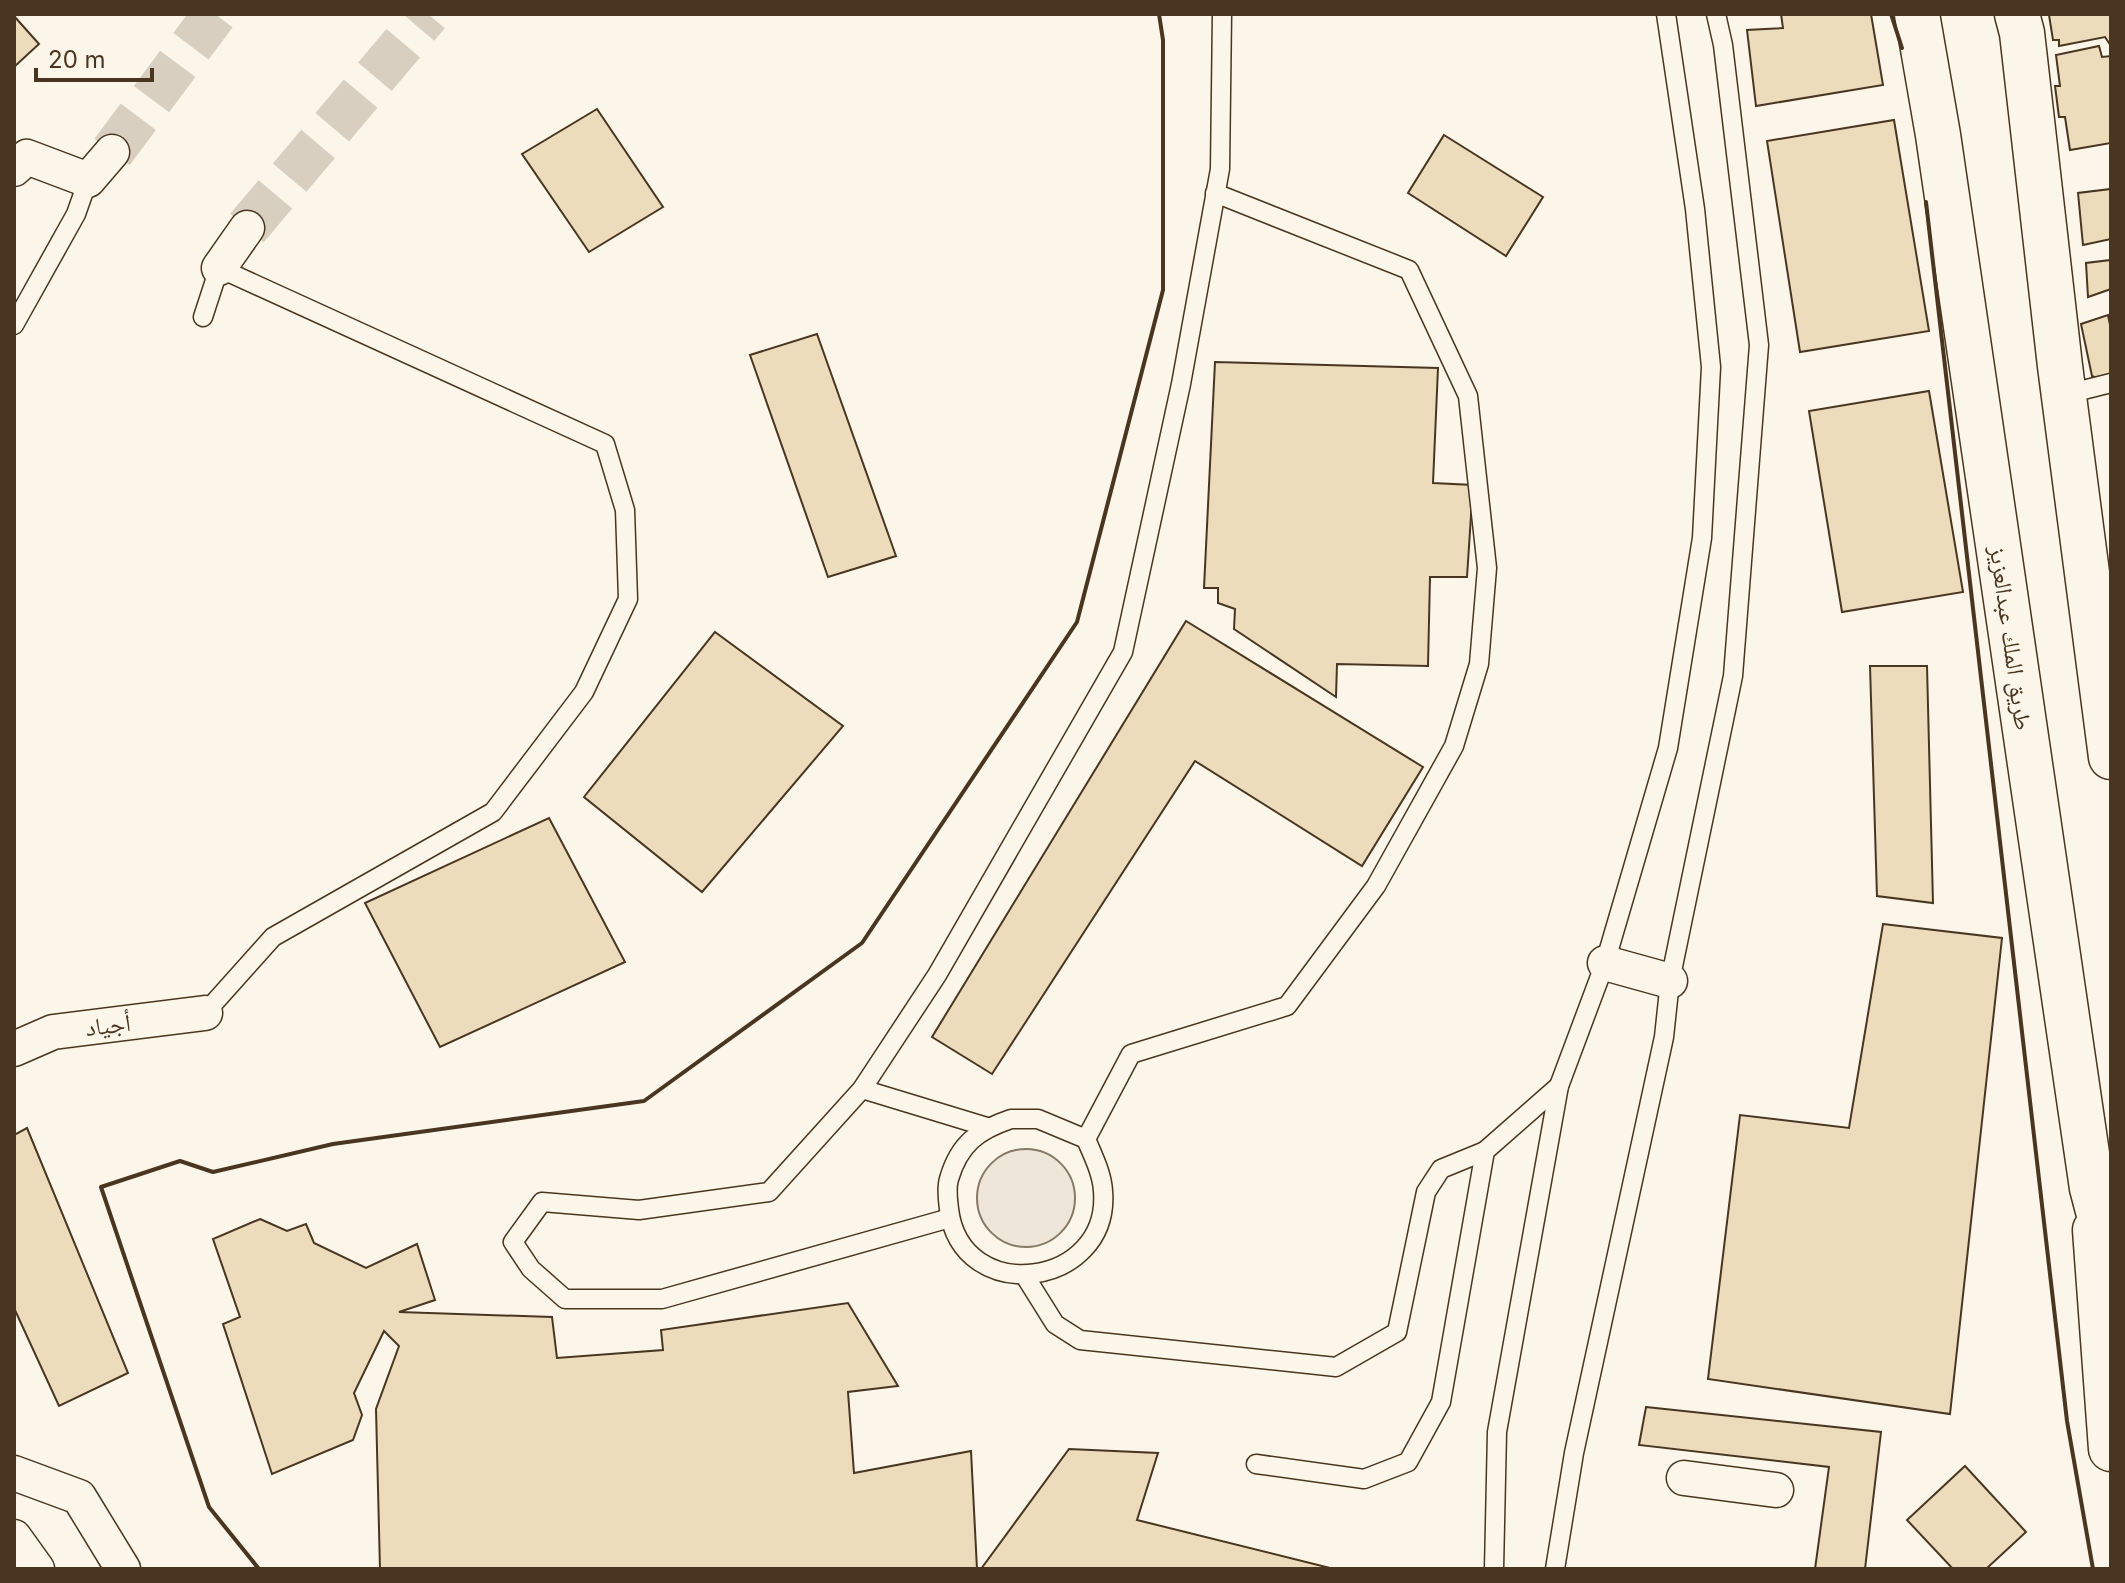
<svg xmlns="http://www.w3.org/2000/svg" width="2125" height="1583" font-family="Inter,'Noto Naskh Arabic',sans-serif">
  <rect width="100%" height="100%" fill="#fbf6e9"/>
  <circle fill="#ede6d9" stroke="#887966" stroke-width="2" cx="1026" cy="1198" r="49"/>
  <g fill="#ecdcbc" stroke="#4a3520" stroke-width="2">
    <polygon points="1781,14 1871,14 1883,85 1756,106 1747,30 1783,28"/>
    <polygon points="2055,14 2111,14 2111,46 2105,37 2059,46 2059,40 2053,40 2049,15"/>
    <polygon points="14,16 39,44 14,67"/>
    <polygon points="2099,46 2102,57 2111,56 2111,143 2070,150 2065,117 2059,117 2055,86 2060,86 2056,55"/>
    <polygon points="597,109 663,207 589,252 522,154"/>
    <polygon points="1894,120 1929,331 1800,352 1767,141"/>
    <polygon points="1444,135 1543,197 1506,256 1408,193"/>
    <polygon points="2111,189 2111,239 2083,245 2078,193"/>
    <polygon points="2111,260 2111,289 2088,297 2086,263"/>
    <polygon points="2108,315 2111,330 2111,379 2104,381 2092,376 2081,324"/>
    <polygon points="817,334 896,556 828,577 750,355"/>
    <polygon points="1215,362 1438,368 1433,483 1473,485 1467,577 1430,577 1428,666 1337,664 1336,697 1234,629 1235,609 1218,603 1218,588 1204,588"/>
    <polygon points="1929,391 1963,592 1842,612 1809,411"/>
    <polygon points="1186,621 1423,767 1362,866 1195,761 992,1074 932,1037"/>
    <polygon points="715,632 843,726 702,892 584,797"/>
    <polygon points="1870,666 1927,666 1933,903 1877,896"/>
    <polygon points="549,818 625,962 440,1047 365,903"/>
    <polygon points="1883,924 2002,938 1950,1414 1708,1379 1740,1115 1849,1128"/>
    <polygon points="27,1128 128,1373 59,1406 14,1308 14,1135"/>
    <polygon points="260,1219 287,1231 306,1224 314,1243 366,1268 417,1244 435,1300 399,1312 552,1317 557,1358 663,1350 661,1330 848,1303 898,1386 848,1392 854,1473 971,1451 977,1569 380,1569 376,1409 399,1346 384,1331 354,1393 362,1415 353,1440 272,1474 223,1324 240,1317 213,1239"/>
    <polygon points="1646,1407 1881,1432 1865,1569 1815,1569 1829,1467 1639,1445"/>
    <polygon points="1069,1449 1158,1453 1137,1520 1334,1569 981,1569"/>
    <polygon points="1965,1466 2026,1532 1986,1569 1953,1569 1907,1520"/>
  </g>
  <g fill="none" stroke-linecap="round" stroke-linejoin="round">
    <g stroke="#d8cfc1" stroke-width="44" stroke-dasharray="44 22" stroke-linecap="butt">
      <polyline points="112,152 215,14"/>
      <polyline points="247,228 428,14"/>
    </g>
    <g stroke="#4a3520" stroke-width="21">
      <g id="lane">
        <polyline points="203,317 219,268 605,444 625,510 628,599 584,692 493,812 273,937 205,1013"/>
        <polyline points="14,325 76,214 88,180"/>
        <polyline points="2063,395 2111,383"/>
        <polyline points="862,1089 987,1127"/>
        <path d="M1011 1119H1038L1086 1139C1093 1156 1102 1173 1103 1191 1111 1288 961 1308 949 1209 948 1199 946 1189 949 1179 959 1144 978 1130 1011 1119Z"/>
        <polyline points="1086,1139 1131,1054 1287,1006 1376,886 1454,746 1479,664 1487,568 1468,396 1409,270 1215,193"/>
        <polyline points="950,1218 662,1299 565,1299 531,1269 513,1242 542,1202 639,1210 769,1192 862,1089 937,975 1123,652 1181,384 1220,169 1222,14"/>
        <polyline points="1025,1276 1055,1324 1080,1340 1336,1367 1397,1332 1426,1192 1441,1169 1485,1151"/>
        <polyline points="1256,1464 1364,1479 1408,1462 1441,1402 1485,1151 1559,1086"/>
        <polyline points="1494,1569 1497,1432 1559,1086 1605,963 1668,748 1702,538 1711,367 1695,209 1666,14"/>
        <polyline points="1555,1569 1574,1453 1664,1037 1670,981 1733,676 1759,345 1723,45 1716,14"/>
      </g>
    </g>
    <g stroke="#4a3520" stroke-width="37">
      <g id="street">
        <polyline points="14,169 27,157 88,180 112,152"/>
        <polyline points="219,268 247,228"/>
        <polyline points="1605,963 1670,981"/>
        <polyline points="14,1049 53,1032 205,1013"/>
        <polyline points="14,1473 79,1497 123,1569"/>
        <polyline points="1684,1478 1776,1490"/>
        <polyline points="14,1537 37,1569"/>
      </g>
    </g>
    <g stroke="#4a3520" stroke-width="47">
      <g id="highway">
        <polyline points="1917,14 1938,135 2092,1188 2111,1260"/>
        <polyline points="2017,14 2022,33 2060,366 2111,757"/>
        <polyline points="2095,1230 2111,1449"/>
      </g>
    </g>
    <use href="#lane" stroke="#fbf6e9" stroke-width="18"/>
    <use href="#street" stroke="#fbf6e9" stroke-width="34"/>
    <use href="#highway" stroke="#fbf6e9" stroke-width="44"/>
    <g stroke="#4a3520" stroke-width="4">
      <polyline points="1891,14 1902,48"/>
      <polyline points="1926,202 2067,1421 2093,1569"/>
      <polyline points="259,1569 209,1507 101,1187 180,1161 213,1172 333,1144 644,1101 862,943 1077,622 1163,290 1163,40 1159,14"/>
    </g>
  </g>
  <g text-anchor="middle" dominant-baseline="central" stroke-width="6" stroke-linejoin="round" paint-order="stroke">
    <g font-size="24" fill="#4a3520" stroke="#fbf6e9">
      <text transform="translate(2011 638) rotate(82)">طريق الملك عبدالعزيز</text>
      <text transform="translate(108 1025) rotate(-7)">أجياد</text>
    </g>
  </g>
  <rect width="2125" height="1583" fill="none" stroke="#4a3520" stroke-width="32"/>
  <path d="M36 68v12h116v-12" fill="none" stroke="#4a3520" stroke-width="4"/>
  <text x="48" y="68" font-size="24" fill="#4a3520" stroke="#fbf6e9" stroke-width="6" paint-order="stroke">20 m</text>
</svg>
